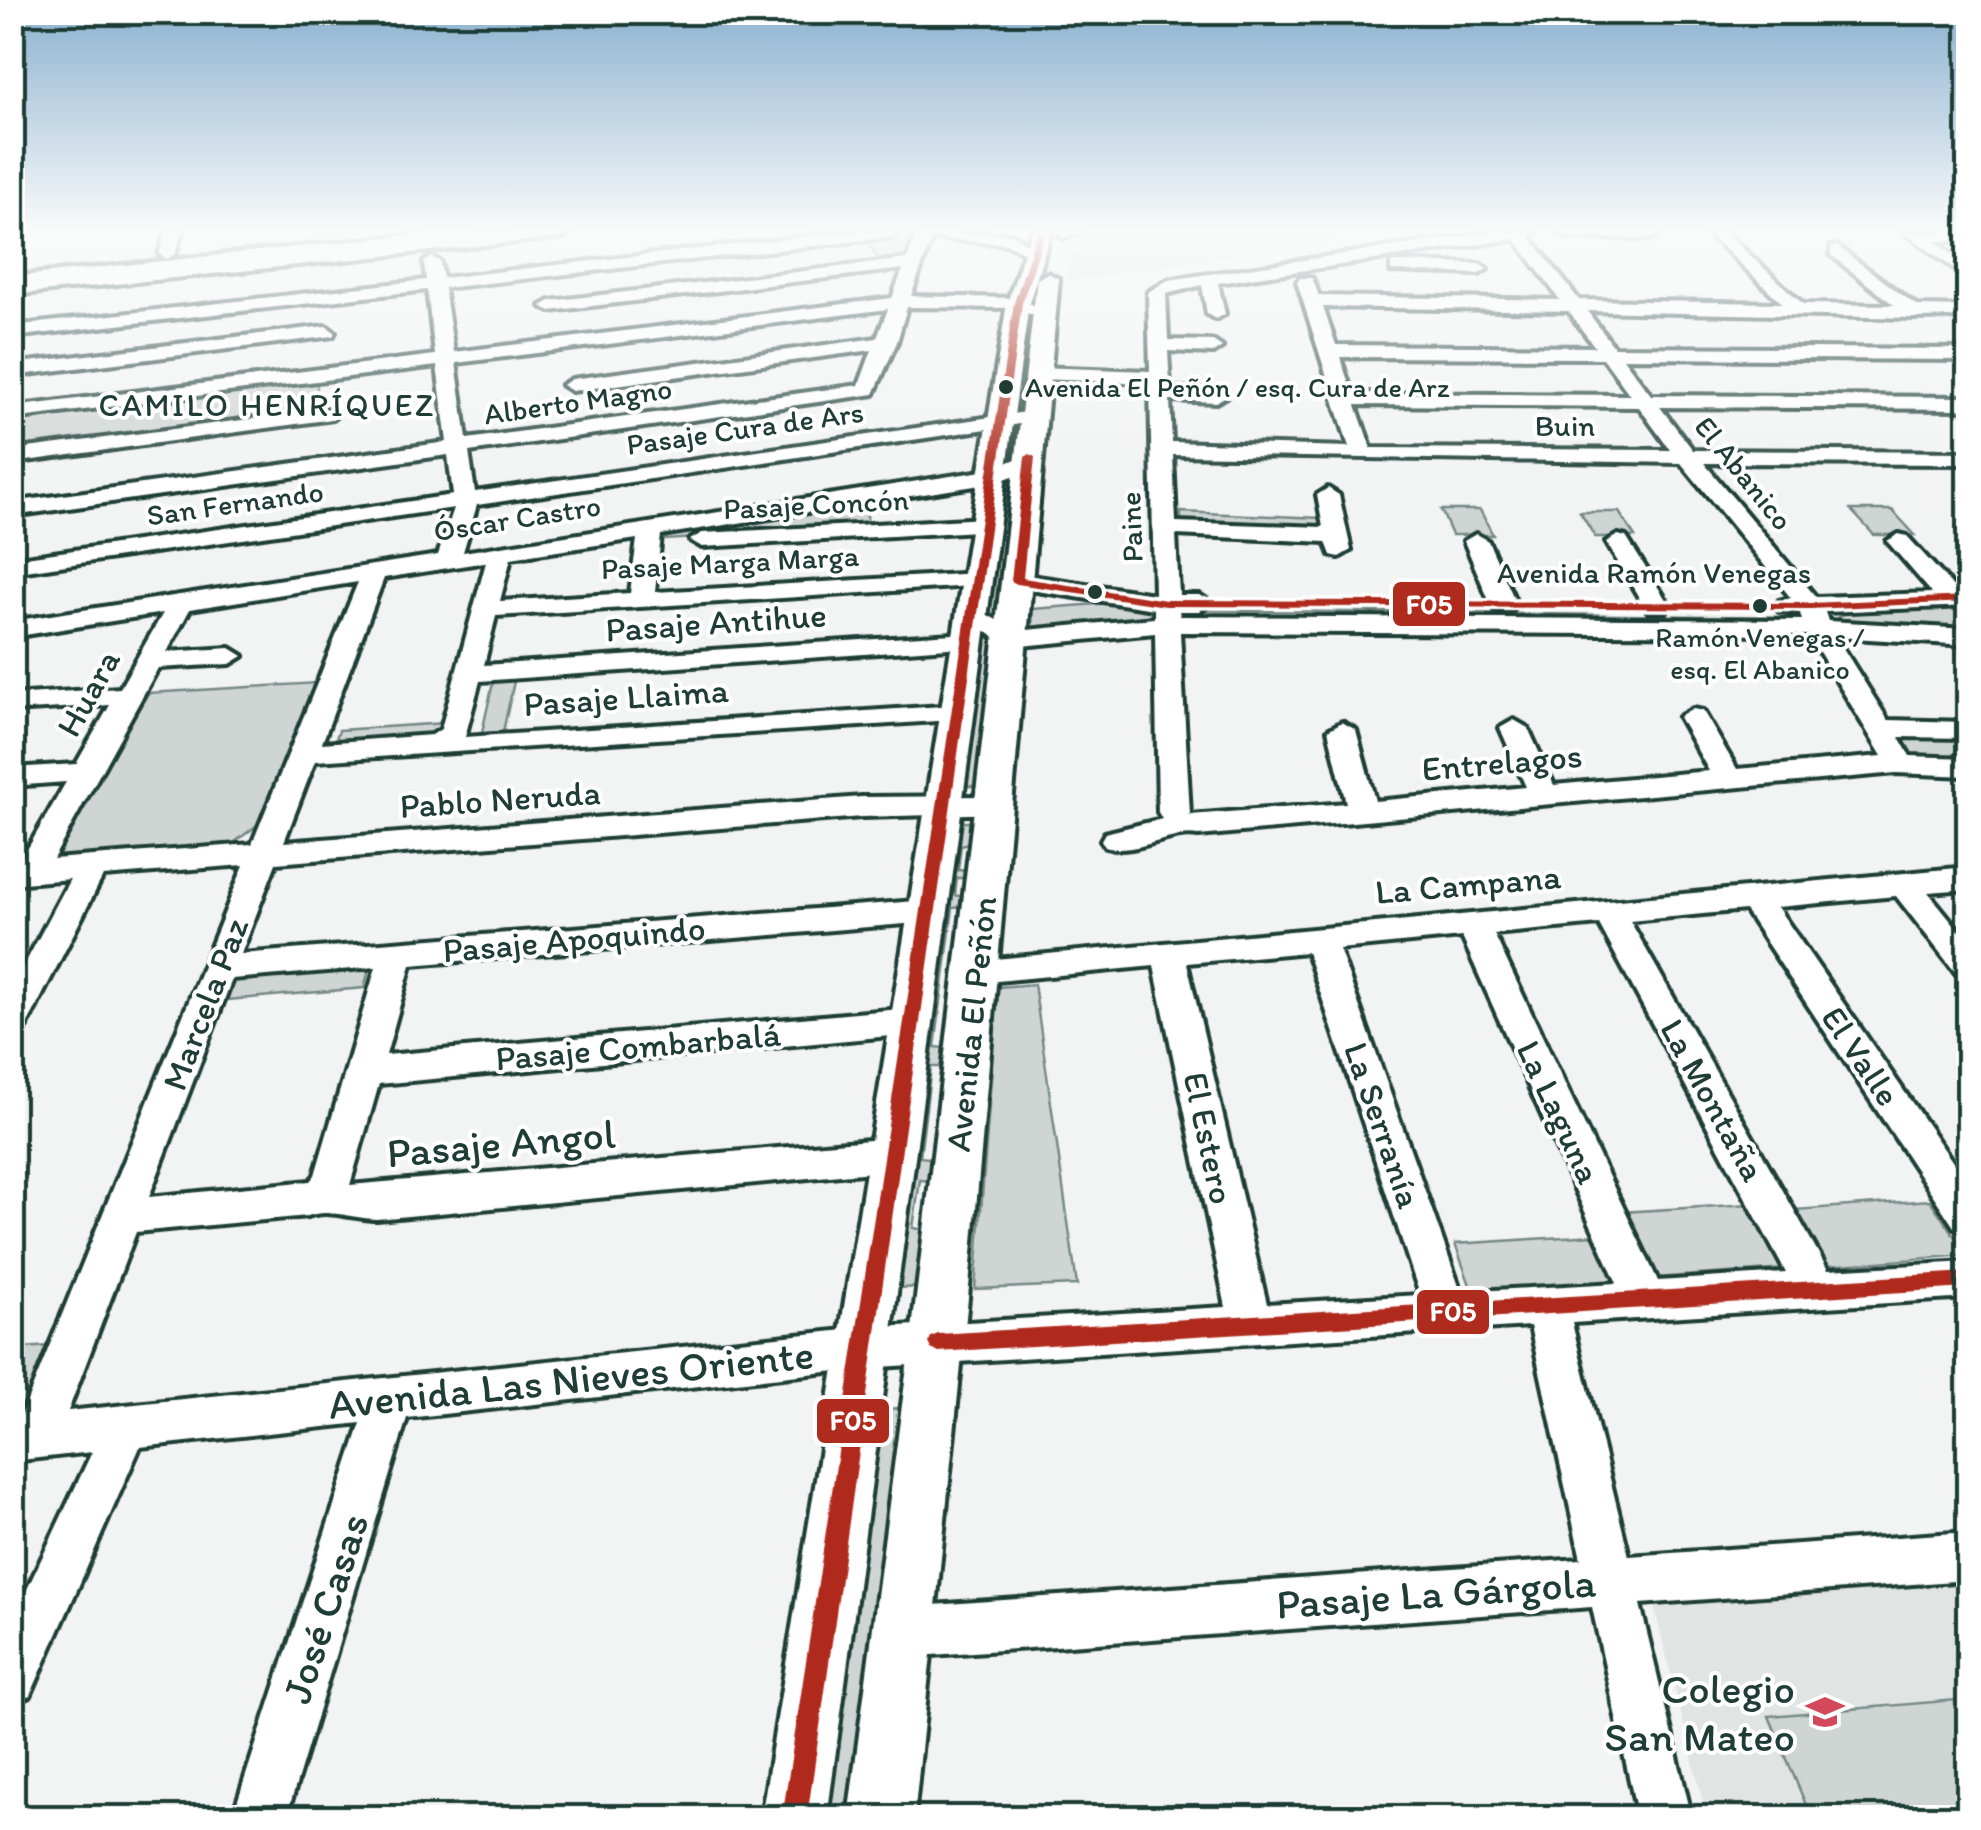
<svg xmlns="http://www.w3.org/2000/svg" width="1981" height="1830" font-family="Itim,sans-serif">
  <rect width="100%" height="100%" fill="#f2f3f3"/>
  <filter id="ink" filterUnits="userSpaceOnUse"><feTurbulence type="fractalNoise" baseFrequency=".01" numOctaves="2"/><feDisplacementMap in="SourceGraphic" scale="20" xChannelSelector="R" yChannelSelector="G"/><feConvolveMatrix kernelMatrix="1 2 1 2 8 2 1 2 1" color-interpolation-filters="sRGB"/></filter>
  <g filter="url(#ink)">
    <g fill="#e0e4e3">
      <polygon points="1125,232 1350,232 1358,237 1067,281 1076,238"/>
      <polygon points="1968,1581 1968,1817 1707,1817 1654,1606"/>
    </g>
    <g fill="#ced5d3" stroke="#768984" stroke-width="2.5">
      <polygon points="417,232 479,232 13,279 12,273"/>
      <polygon points="908,234 922,238 914,260 881,263 865,239"/>
      <polygon points="1046,259 1012,536 976,786 961,786 1029,281"/>
      <polygon points="312,380 317,382 317,410 310,414 13,455 12,418"/>
      <polygon points="866,505 868,527 666,540 666,536"/>
      <polygon points="1441,510 1480,510 1493,535 1452,535"/>
      <polygon points="1851,510 1892,510 1915,535 1874,535"/>
      <polygon points="1181,512 1320,518 1322,531 1181,525"/>
      <polygon points="1580,512 1619,512 1635,537 1595,537"/>
      <polygon points="1968,601 1968,633 1856,625 1837,618 1845,611"/>
      <polygon points="1124,602 1183,610 1799,617 1182,617 1032,629 1033,609"/>
      <polygon points="515,677 502,736 481,737 494,678"/>
      <polygon points="317,683 260,823 231,845 51,859 148,693"/>
      <polygon points="447,723 437,738 334,744 339,730"/>
      <polygon points="1897,733 1968,735 1968,761 1915,759"/>
      <polygon points="956,822 980,822 978,840 961,845 958,870 969,871 968,878 957,878 955,895 967,898 965,907 953,908 935,1047 952,1049 950,1067 931,1067 920,1157 936,1159 935,1181 920,1180 913,1228 935,1231 928,1287 896,1288"/>
      <polygon points="371,963 364,988 227,1000 236,973"/>
      <polygon points="1034,984 1077,1285 975,1289 998,987"/>
      <polygon points="1930,1200 1967,1255 1827,1266 1794,1210"/>
      <polygon points="1750,1204 1786,1269 1653,1278 1622,1212"/>
      <polygon points="1594,1235 1617,1286 1474,1296 1455,1244"/>
      <polygon points="50,1346 22,1416 13,1417 13,1349"/>
      <polygon points="909,1407 856,1817 810,1818 879,1410"/>
      <polygon points="1968,1699 1968,1817 1811,1817 1769,1716"/>
    </g>
    <g fill="none" stroke-linecap="round" stroke-linejoin="round">
      <g stroke="#1f3d34" stroke-width="8">
        <g id="minor">
          <polygon points="166,232 182,232 175,254 167,259 159,254"/>
          <polygon points="513,232 571,232 563,237 12,295 12,285"/>
          <path d="M846 232H900L892 237 444 288 454 352 892 298 903 269 550 311 541 306 550 301 907 259 916 236 911 232 1011 234 1042 252 1034 257 1007 244 932 238 911 296 1018 298 1053 315 1044 320 1015 308 907 307 897 342 874 394 469 452 475 492 1033 411 1043 417 1040 421 477 505 463 552 989 470 1021 457H1037L1040 462 1037 467 994 483 661 535 655 592 978 573 990 580 987 585 496 616 484 665 968 633 981 641 977 646 480 681 465 737 958 705 972 713 968 719 315 761 284 842 862 797 993 796 1004 799 1008 806 1004 813 862 817 276 863 241 954 929 900 940 903 945 911 940 919 929 922 411 965 386 1055 912 1008 924 1012 930 1021 924 1030 912 1034 379 1084 350 1185 893 1138 907 1143 912 1154 907 1165 893 1170 377 1219C353 1219 329 1208 308 1216L136 1232 68 1411 864 1328 1226 1307 1154 966 976 983 964 980 959 971 964 962 1968 867V889L1928 892 1968 941V976L1956 973 1896 896 1777 907 1968 1184V1232L1954 1227 1745 910 1630 921 1828 1270 1968 1262V1298L1572 1323 1629 1556 1968 1532V1580L1640 1604 1692 1818H1638L1592 1607 904 1657 886 1650 879 1632 886 1614 904 1607 1581 1559 1530 1326 864 1368 407 1418 286 1818H232L361 1423 140 1447 30 1696 12 1703V1621L92 1452 12 1461V1417L21 1416 244 865 103 876 24 1031 12 1035V988L70 879 12 884V862H20L66 782 12 786V768L76 764 110 705 12 711V695L120 688 163 613 12 637V621L438 555 454 508 12 573V559L453 495 448 455 12 516V502L447 442 437 366 12 419V407L435 355 427 290 12 337V326L426 280 424 262 432 257 440 262 443 278ZM888 309 877 338 572 379 562 385 572 391 872 350 859 385 467 439 456 363ZM637 539 630 593 500 601 511 558ZM486 562 441 729 432 735 322 743 384 578ZM358 582 252 844 53 859 158 668 230 664 243 656 230 648 167 652 190 609ZM1599 924 1786 1273 1658 1281 1494 934ZM1462 937 1617 1283 1461 1292 1339 949ZM1307 952 1420 1295 1267 1304 1187 963ZM376 967 315 1175 310 1181 149 1197 232 979Z"/>
          <polygon points="1055,232 1079,232 1063,238"/>
          <path d="M1493 232H1537L1530 237 1579 300 1782 303 1707 232H1725L1803 304 1894 305 1831 255V247L1837 246 1917 306 1968 307V317L1915 318 1587 311 1614 347 1968 349V359L1964 360 1623 358 1651 395 1968 397V409L1660 407 1693 450 1968 452V464L1704 463 1816 597 1932 593 1887 541 1899 534 1907 536 1958 592H1968V606L1825 612 1828 621 1968 629V645L1836 637 1888 720 1968 722V738L1899 737 1910 756 1968 758V776L1896 773 1198 836C1168 831 1138 856 1105 847L1101 840 1105 833 1162 819 1158 812 1155 633 1011 647 959 614 972 606 1016 631 1154 618V609L1017 588 1005 581 1017 574 1154 594 1150 383 1036 379 1026 373 1036 367 1150 371 1148 292 1168 280ZM1515 239 1560 300 1319 296 1312 278H1300L1297 282 1349 447 1172 442 1170 400 1216 402 1226 396 1216 390 1170 388 1168 351 1213 353 1222 347 1213 341 1168 340 1166 294 1202 285 1207 314 1216 319 1225 314 1218 283ZM1323 307 1568 311 1595 347 1336 345ZM1340 357 1603 358 1630 395 1352 393ZM1356 405 1639 407 1670 450 1371 448ZM1173 455 1681 463 1791 598 1779 601 1775 606 1779 611 1800 613 1802 620 1180 616 1179 611H1199L1212 603 1199 595H1179L1176 535 1326 542 1331 555 1339 557 1351 550 1339 495 1328 488 1317 495 1323 527 1176 522ZM1180 632 1809 635 1882 756 1737 769 1703 711 1693 709 1679 717 1709 771 1554 785 1528 728 1514 720 1500 728 1526 787 1375 801 1356 730 1342 722 1328 730 1346 803 1190 815Z"/>
          <polygon points="1558,232 1657,232 1658,234 1650,239 1566,237"/>
          <polygon points="1904,232 1968,232 1968,241 1934,241 1968,266 1968,279"/>
          <polygon points="1397,262 1479,264 1487,269 1479,274 1391,271 1391,263"/>
          <polygon points="326,326 335,332 333,336 12,376 12,364"/>
          <polygon points="326,409 336,415 333,419 12,463 12,450"/>
          <polygon points="987,518 995,520 999,525 995,530 702,547 690,540 702,533"/>
          <polygon points="1476,534 1488,541 1517,605 1513,610 1495,610 1491,605 1464,541"/>
          <polygon points="1618,535 1626,537 1670,606 1666,611 1648,611 1644,606 1606,542"/>
        </g>
      </g>
      <g stroke="#1f3d34" stroke-width="8">
        <g id="major">
          <polygon points="438,232 509,232 499,238 12,289 12,277"/>
          <polygon points="1031,232 1051,232 1029,303 827,1818 761,1818 1007,303"/>
          <polygon points="1048,273 1059,279 968,1298 914,1818 848,1818 916,1298 1037,279"/>
        </g>
      </g>
      <use href="#minor" fill="#fff" fill-rule="evenodd"/>
      <use href="#major" fill="#fff" fill-rule="evenodd"/>
      <g stroke="#fff" stroke-width="7">
        <g id="bus-1">
          <polygon points="1037,232 1045,232 1022,303 807,1818 782,1818 1014,303"/>
          <polygon points="1030,454 1035,457 1023,578 1166,600 1810,603 1968,596 1968,602 1810,609 1166,606 1017,584 1011,581 1025,457"/>
          <polygon points="1968,1272 1968,1288 938,1352 931,1349 928,1343 931,1337 938,1334"/>
        </g>
      </g>
      <use href="#bus-1" fill="#af2b1e" fill-rule="evenodd"/>
    </g>
  </g>
  <linearGradient id="sky" x2="0" y2="1"><stop stop-color="#8bb1cf"/><stop offset="0.47" stop-color="#f9fafa"/><stop offset="1" stop-color="#f9fafa" stop-opacity="0"/></linearGradient>
  <rect width="1981" height="489" fill="url(#sky)"/>
  <defs>
    <g id="school-bare" transform="scale(3)"><path d="M0-5L7-2L0 1L-7-2ZM-4 1L0 2.5L4 1V4Q0 6-4 4Z" fill="#d1495b" stroke="#fff" stroke-width="2.5" paint-order="stroke"/></g>
  </defs>
  <g fill-rule="evenodd">
    <use href="#school-bare" x="1825" y="1712"/>
  </g>
  <g fill="#1f3d34" stroke="#fff" stroke-width="4">
    <circle cx="1006" cy="387" r="9"/>
    <circle cx="1095" cy="592" r="9"/>
    <circle cx="1760" cy="606" r="9"/>
  </g>
  <g text-anchor="middle" dominant-baseline="central" stroke-width="8" stroke-linejoin="round" paint-order="stroke">
    <g font-size="28" fill="#1f3d34" stroke="#fff" text-anchor="start">
      <text x="1025" y="387">Avenida El Peñón / esq. Cura de Arz</text>
      <text x="1760" y="637" text-anchor="middle">Ramón Venegas /<tspan x="1760" dy="32">esq. El Abanico</tspan></text>
    </g>
    <g font-size="30" fill="#1f3d34" stroke="#fff">
      <text transform="translate(578 401) rotate(-8)">Alberto Magno</text>
      <text x="1565" y="425">Buin</text>
      <text transform="translate(745 428) rotate(-8)">Pasaje Cura de Ars</text>
      <text transform="translate(1744 473) rotate(51)">El Abanico</text>
      <text transform="translate(235 503) rotate(-8)">San Fernando</text>
      <text transform="translate(816 504) rotate(-3)">Pasaje Concón</text>
      <text transform="translate(517 518) rotate(-9)">Óscar Castro</text>
      <text transform="translate(1131 527) rotate(-92)">Paine</text>
      <text transform="translate(730 562) rotate(-3)">Pasaje Marga Marga</text>
      <text x="1654" y="572">Avenida Ramón Venegas</text>
    </g>
    <g font-size="32" letter-spacing="2.5" fill="#1f3d34" stroke="#fff">
      <text x="267" y="405">CAMILO HENRÍQUEZ</text>
    </g>
    <g font-size="35" fill="#1f3d34" stroke="#fff">
      <text transform="translate(716 622) rotate(-4)">Pasaje Antihue</text>
      <text transform="translate(88 693) rotate(-61)">Huara</text>
      <text transform="translate(626 697) rotate(-4)">Pasaje Llaima</text>
      <text transform="translate(1502 762) rotate(-5)">Entrelagos</text>
      <text transform="translate(500 799) rotate(-4)">Pablo Neruda</text>
      <text transform="translate(1468 884) rotate(-5)">La Campana</text>
      <text transform="translate(574 939) rotate(-5)">Pasaje Apoquindo</text>
      <text transform="translate(205 1004) rotate(-69)">Marcela Paz</text>
      <text transform="translate(971 1024) rotate(-84)">Avenida El Peñón</text>
      <text transform="translate(638 1046) rotate(-5)">Pasaje Combarbalá</text>
      <text transform="translate(1861 1056) rotate(56)">El Valle</text>
      <text transform="translate(1713 1100) rotate(61)">La Montaña</text>
      <text transform="translate(1559 1112) rotate(65)">La Laguna</text>
      <text transform="translate(1383 1125) rotate(71)">La Serranía</text>
      <text transform="translate(1209 1138) rotate(78)">El Estero</text>
    </g>
    <g font-size="42" fill="#1f3d34" stroke="#fff">
      <text transform="translate(501 1143) rotate(-5)">Pasaje Angol</text>
      <text transform="translate(571 1379) rotate(-6)">Avenida Las Nieves Oriente</text>
      <text transform="translate(1436 1593) rotate(-4)">Pasaje La Gárgola</text>
      <text transform="translate(325 1608) rotate(-72)">José Casas</text>
    </g>
    <g font-size="42" fill="#1f3d34" stroke="#fff" text-anchor="end">
      <text x="1795" y="1688">Colegio<tspan x="1795" dy="48">San Mateo</tspan></text>
    </g>
  </g>
  <g stroke="#fff" stroke-width="4">
    <rect x="1391" y="580" width="76" height="48" rx="10" fill="#af2b1e"/>
    <rect x="1415" y="1288" width="76" height="48" rx="10" fill="#af2b1e"/>
    <rect x="815" y="1397" width="76" height="48" rx="10" fill="#af2b1e"/>
  </g>
  <g font-size="28" text-anchor="middle" font-weight="bold" fill="#fff">
    <text x="1429" y="614">F05</text>
    <text x="1453" y="1321">F05</text>
    <text x="853" y="1430">F05</text>
  </g>
  <rect width="1981" height="1830" fill="none" stroke="#fff" stroke-width="50"/>
  <rect x="25" y="25" width="1931" height="1780" fill="none" stroke="#1f3d34" stroke-width="4" filter="url(#ink)"/>
</svg>
